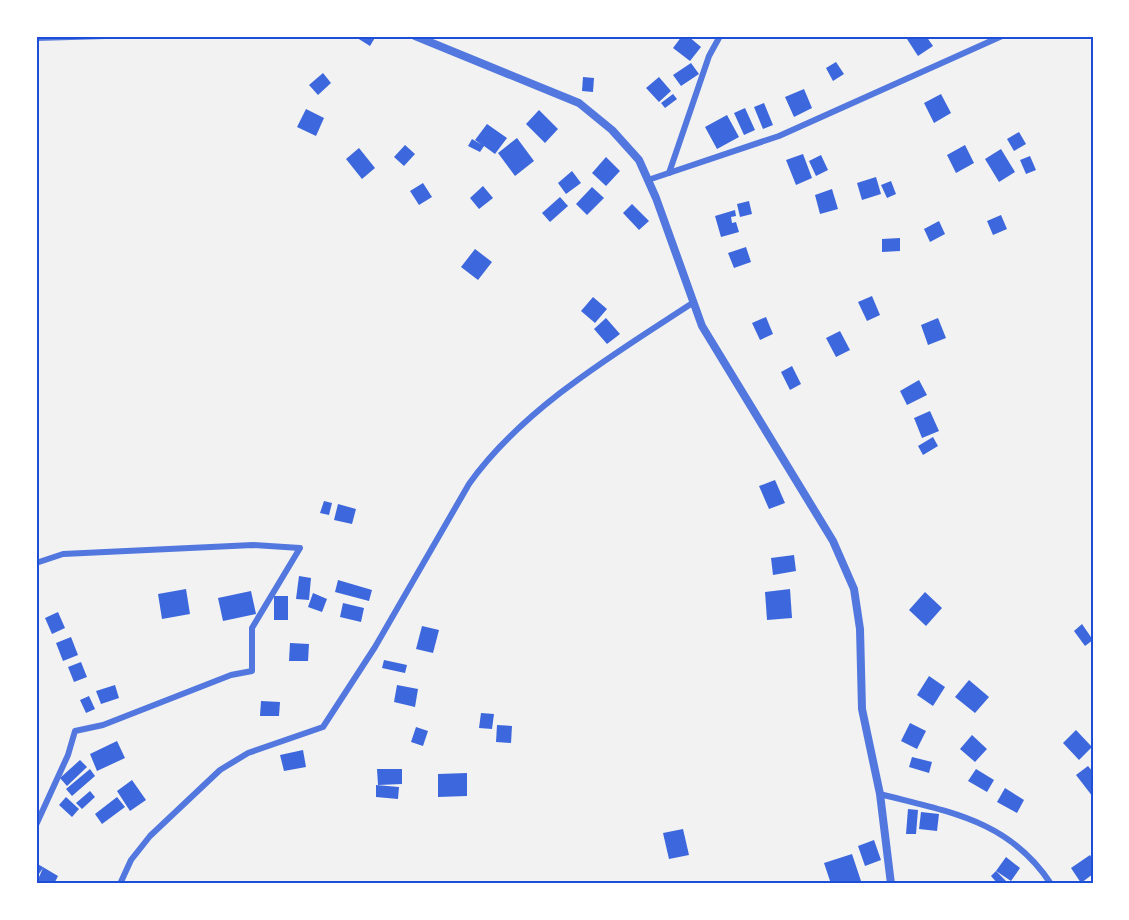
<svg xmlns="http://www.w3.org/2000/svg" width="1129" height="920" font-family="Rubik,sans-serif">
  <rect width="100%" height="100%" fill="#f2f2f2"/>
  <g fill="#3d67dc">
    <polygon points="354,36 376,36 370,46"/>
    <polygon points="682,36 688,36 701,47 690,61 673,48"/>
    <polygon points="905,36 926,36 933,46 918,56"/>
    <polygon points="836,62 844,74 833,81 826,68"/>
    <polygon points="691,63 699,74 681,86 673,75"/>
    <polygon points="323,73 331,83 318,95 309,85"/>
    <polygon points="583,77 594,78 593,92 582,91"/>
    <polygon points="659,77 671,91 659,102 646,88"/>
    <polygon points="804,89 812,108 794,117 785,97"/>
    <polygon points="673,94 677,99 665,108 661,103"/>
    <polygon points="941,94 951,113 934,123 924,103"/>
    <polygon points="764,103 773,125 763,129 754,107"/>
    <polygon points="745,108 755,130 744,135 734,113"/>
    <polygon points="306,109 324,118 316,136 297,127"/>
    <polygon points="539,110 558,129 545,143 526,124"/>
    <polygon points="727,115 739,137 717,149 705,127"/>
    <polygon points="487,124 507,138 495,154 484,146 480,152 468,146 472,139 482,145 475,140"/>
    <polygon points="1019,132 1026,144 1014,151 1007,139"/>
    <polygon points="517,138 534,161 515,176 498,153"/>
    <polygon points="405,145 415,154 404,166 394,157"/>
    <polygon points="965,145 974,163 956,173 947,155"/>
    <polygon points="359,148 375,168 362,179 346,159"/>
    <polygon points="1001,149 1015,172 999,182 985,159"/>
    <polygon points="803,154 812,178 796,185 786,160"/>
    <polygon points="821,155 828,170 816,176 809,161"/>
    <polygon points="1030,156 1036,170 1026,174 1020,160"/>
    <polygon points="606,157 620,171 606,186 592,173"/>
    <polygon points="572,171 581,183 566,194 558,183"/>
    <polygon points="876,177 881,194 862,200 857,183"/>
    <polygon points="891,181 896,194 887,198 881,185"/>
    <polygon points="423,183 432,197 419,205 410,191"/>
    <polygon points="483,186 493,198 479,209 470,198"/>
    <polygon points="592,187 604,198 587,215 576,204"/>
    <polygon points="832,189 838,209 820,214 815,195"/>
    <polygon points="560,197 568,206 550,222 542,213"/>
    <polygon points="749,201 752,214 740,217 737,204"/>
    <polygon points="632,204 649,221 639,230 623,213"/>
    <polygon points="735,210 736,216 731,217 732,223 736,222 739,232 721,237 715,216"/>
    <polygon points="1001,215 1007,229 993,235 987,221"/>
    <polygon points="939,221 945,234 930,242 924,229"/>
    <polygon points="900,238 900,251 882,252 882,239"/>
    <polygon points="746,247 751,262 734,268 728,253"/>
    <polygon points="475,249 492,262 478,280 461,267"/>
    <polygon points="872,296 880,315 867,321 858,302"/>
    <polygon points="593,297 607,309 595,323 581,311"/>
    <polygon points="766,317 773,334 760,340 752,323"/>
    <polygon points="606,318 620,334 607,344 594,329"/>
    <polygon points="938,318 946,338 928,345 921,325"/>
    <polygon points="840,331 850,350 836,357 826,338"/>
    <polygon points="792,366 801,384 790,390 781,372"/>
    <polygon points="919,380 927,395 907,405 900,391"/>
    <polygon points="930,411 939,431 922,438 914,418"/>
    <polygon points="933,437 938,446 923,455 918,446"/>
    <polygon points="775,480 785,503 769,509 759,486"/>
    <polygon points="324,501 332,503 329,515 320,513"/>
    <polygon points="338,504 356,509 352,524 334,520"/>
    <polygon points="794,555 796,571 773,575 771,558"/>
    <polygon points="299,576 311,578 309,600 296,599"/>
    <polygon points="338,580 372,590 369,601 335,592"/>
    <polygon points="186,589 190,614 162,619 158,594"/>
    <polygon points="790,589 792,618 767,620 765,592"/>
    <polygon points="251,591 256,614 223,621 218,598"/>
    <polygon points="925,592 942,608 926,626 909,610"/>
    <polygon points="313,593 327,599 322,612 308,607"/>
    <rect x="274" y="596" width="14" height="24"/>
    <polygon points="343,603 364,608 361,622 340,617"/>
    <polygon points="58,612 65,628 52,634 45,618"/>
    <polygon points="1082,624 1093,640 1085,646 1074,631"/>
    <polygon points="422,626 439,630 433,653 416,649"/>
    <polygon points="71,637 78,655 63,661 56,643"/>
    <polygon points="290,643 309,644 308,661 289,661"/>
    <polygon points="384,660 407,665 405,673 382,668"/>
    <polygon points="81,662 87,677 74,682 68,667"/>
    <polygon points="929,676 945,687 933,706 917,695"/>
    <polygon points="969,680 989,697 975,713 955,697"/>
    <polygon points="115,685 119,698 101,704 96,691"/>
    <polygon points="397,685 418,689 415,707 394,702"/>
    <polygon points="89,696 95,709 86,713 80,700"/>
    <polygon points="261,701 280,702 279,716 260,716"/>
    <polygon points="481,713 494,714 492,729 479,728"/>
    <polygon points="910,723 926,731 917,749 901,741"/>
    <polygon points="497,725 512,726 511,743 496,742"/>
    <polygon points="416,727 428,731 423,746 411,742"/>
    <polygon points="1076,730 1092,747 1079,760 1063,743"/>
    <polygon points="972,735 987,749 975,762 960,749"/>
    <polygon points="117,741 125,758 97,771 90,754"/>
    <polygon points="303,750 306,767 284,771 280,755"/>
    <polygon points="912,757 932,762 929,773 909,767"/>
    <polygon points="80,760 87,767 67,786 60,778"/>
    <polygon points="1088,766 1093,772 1093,797 1076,775"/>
    <polygon points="90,769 95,776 72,796 66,789"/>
    <polygon points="377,769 402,769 402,784 378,785"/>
    <polygon points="976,769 994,780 987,792 968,781"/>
    <polygon points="467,773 467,796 438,797 438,774"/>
    <polygon points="132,780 146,800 130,811 117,791"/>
    <polygon points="376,785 399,787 398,799 376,797"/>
    <polygon points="1005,788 1024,800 1017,813 997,802"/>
    <polygon points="90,791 95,797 82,809 76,803"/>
    <polygon points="66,797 79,809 72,817 59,805"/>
    <polygon points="117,797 125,807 102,824 95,814"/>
    <polygon points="908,809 918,810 916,834 906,834"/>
    <polygon points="921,812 939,814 937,831 919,829"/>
    <polygon points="683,829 689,855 669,859 663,833"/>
    <polygon points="874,840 881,860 865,866 858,846"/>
    <polygon points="852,854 862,884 831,884 824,863"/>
    <polygon points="1090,855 1093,860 1093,874 1081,883 1071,868"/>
    <polygon points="1006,857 1020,868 1011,881 996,871"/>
    <polygon points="36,863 58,876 54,884 36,884 43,868 36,878"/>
    <polygon points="996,871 1009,884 998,884 991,876"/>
  </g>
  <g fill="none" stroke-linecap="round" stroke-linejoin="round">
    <g stroke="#5277de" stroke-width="6">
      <polyline points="36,38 106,36"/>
      <polyline points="669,173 709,56 720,36"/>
      <polyline points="648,180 779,136 1002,36"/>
      <polyline points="36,563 63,554 253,545 300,548 252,628 252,671 231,675 103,725 75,731 68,755 36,825"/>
      <path d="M880 794C949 812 1009 820 1051 884"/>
      <path d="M120 884 131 860 150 836 220 770 248 753 323 727 375 647 469 484C523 408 616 353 694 302"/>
    </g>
    <polyline stroke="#5277de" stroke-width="8" points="415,36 579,103 612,130 639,160 656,198 702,326 833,541 854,589 860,629 862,709 880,794 891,884"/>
  </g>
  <rect width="1129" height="920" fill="none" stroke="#ffffff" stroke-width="75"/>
  <rect x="38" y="38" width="1054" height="844" fill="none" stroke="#1d4ed8" stroke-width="2"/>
</svg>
